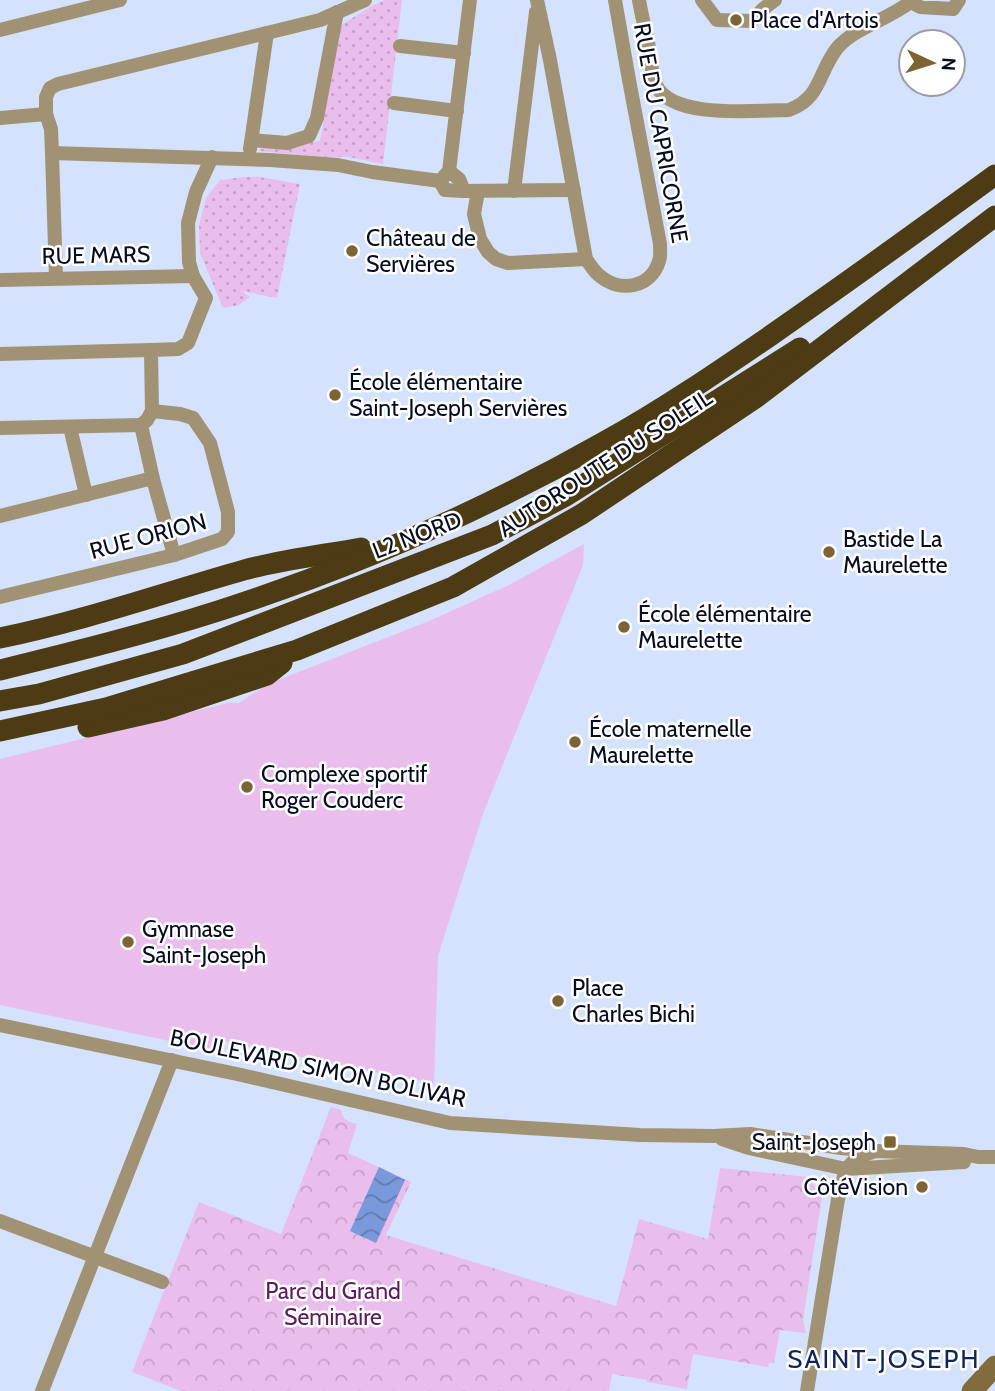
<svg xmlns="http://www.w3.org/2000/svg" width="995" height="1391" font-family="Cabin,sans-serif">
  <defs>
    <pattern id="grass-dots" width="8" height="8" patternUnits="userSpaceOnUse" patternTransform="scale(1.75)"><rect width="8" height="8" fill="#e9beec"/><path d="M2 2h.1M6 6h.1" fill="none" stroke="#c6a2ca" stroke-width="1.8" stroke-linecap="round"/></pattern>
    <pattern id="park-crowns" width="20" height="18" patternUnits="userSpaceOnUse" patternTransform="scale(1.75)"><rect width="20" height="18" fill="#e9beec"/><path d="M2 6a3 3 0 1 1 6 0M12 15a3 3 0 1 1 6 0" fill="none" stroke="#c6a2ca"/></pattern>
    <pattern id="water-waves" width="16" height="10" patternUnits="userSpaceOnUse" patternTransform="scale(1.75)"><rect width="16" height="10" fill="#7999da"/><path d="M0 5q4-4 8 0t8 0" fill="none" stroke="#617bb1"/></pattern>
  </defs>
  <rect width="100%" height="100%" fill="#d4e2fe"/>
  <g fill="url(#grass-dots)">
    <polygon points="384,0 402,0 383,164 349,157 316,157 260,151 260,148 320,141 340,26 368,8"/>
    <polygon points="245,177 260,177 300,184 277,298 242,291 250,297 239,305 223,308 200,253 199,225 206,198 220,180"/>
  </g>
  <path fill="url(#park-crowns)" d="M331 1107 341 1110C343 1120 348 1122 357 1124L348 1153 411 1182 386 1235 616 1306 639 1219 708 1239 720 1168 808 1177 822 1197 803 1320 806 1333 780 1330 774 1363H769L768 1367 693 1354 687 1389 647 1382V1380L612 1374 609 1391H181L132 1372 199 1202 281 1234Z"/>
  <polygon fill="#e9beec" points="584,544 583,565 483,814 438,956 434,1084 225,1041 221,1052 0,1005 0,759 228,703 239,703 268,684 429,621 509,585"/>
  <polygon fill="url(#water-waves)" points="379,1167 405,1180 376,1243 350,1231"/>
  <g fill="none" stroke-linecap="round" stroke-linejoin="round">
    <g stroke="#a19274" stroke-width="14">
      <path d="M537 0 550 60 586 259C590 264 594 272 600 276 620 293 651 288 659 261 661 256 660 250 660 244L629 80 615 0"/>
      <path d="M639 0C642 18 647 35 650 53 652 64 651 75 656 85 672 120 756 110 789 110 822 98 818 71 838 47 856 27 892 18 913 0"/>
      <polyline points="702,0 717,20 752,21 763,9 775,0"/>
      <polyline points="911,2 920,7 953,9 959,0"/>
      <polyline points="0,30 120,0"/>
      <polyline points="400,46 464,53"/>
      <polyline points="394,103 457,111"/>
      <polyline points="0,118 46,114"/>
      <polyline points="252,140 287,143 309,136 317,118 337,12"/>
      <polyline points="250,149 267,33"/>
      <polyline points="52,153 270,160 338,165 372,172 440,181"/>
      <polyline points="449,171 459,179 464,191 574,190"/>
      <polyline points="440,181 449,171 470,0"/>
      <polyline points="440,181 445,190 464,191"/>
      <polyline points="478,191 474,214 480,239 488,252 496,259 508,263 586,259"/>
      <polyline points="514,191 536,12"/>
      <polyline points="56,278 52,153 51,129 46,114 46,97 50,88 58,84 320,20 365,0"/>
      <polyline points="0,280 193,276"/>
      <polyline points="0,354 151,350"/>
      <polyline points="70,427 86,495"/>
      <polyline points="0,428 141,425"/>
      <polyline points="153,479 174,555"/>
      <polyline points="0,516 145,480 153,479 141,425 147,420 152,411 151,350 178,349 188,343 206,298 193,276 189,262 188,223 196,192 212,157"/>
      <polyline points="0,597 174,555 222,539 228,532 228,512 210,443 193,418 180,414 152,411"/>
      <polyline points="0,1025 237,1074 450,1123 640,1135 714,1136 750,1134 841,1148 875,1151"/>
      <polyline points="722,1139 749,1148 846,1169 964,1162"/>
      <polyline points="0,1221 162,1282"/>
      <polyline points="42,1391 172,1060"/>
      <path d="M807 1391 838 1199C846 1170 844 1161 875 1151L964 1154 978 1157H995"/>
    </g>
    <polyline stroke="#826b3d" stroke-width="21" points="972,1391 995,1366"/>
    <g stroke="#4d3b13" stroke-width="21">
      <path d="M0 638C83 621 163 593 244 570 281 560 323 555 361 548"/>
      <path d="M0 670C73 652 146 634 218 611 352 568 482 511 604 442 662 410 716 373 770 336 846 283 921 229 995 175"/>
      <polyline points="0,701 39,694 183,654 492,535 564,497 800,348"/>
      <polyline points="88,727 163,710 267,675 282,663"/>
      <polyline points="0,731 106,708 297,650 453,587 582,514 757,397 995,216"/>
    </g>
  </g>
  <g fill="#7c6435" stroke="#fff" stroke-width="2.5">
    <circle cx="736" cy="20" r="7"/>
    <circle cx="352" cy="251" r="7"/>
    <circle cx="335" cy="395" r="7"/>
    <circle cx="829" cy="552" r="7"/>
    <circle cx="624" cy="627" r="7"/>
    <circle cx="575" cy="742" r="7"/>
    <circle cx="247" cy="787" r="7"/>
    <circle cx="128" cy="942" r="7"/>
    <circle cx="558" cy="1001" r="7"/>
    <rect x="883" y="1135" width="14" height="14" rx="3.5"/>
    <circle cx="922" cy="1187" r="7"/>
  </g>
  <g text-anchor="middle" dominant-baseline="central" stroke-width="5" stroke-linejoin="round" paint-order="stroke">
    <g font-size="23" fill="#040d24" stroke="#fff" text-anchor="start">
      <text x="750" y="20">Place d'Artois</text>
      <text x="366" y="238">Château de<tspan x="366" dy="26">Servières</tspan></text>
      <text x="349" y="382">École élémentaire<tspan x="349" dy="26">Saint-Joseph Servières</tspan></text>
      <text x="843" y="539">Bastide La<tspan x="843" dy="26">Maurelette</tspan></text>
      <text x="638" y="614">École élémentaire<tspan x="638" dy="26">Maurelette</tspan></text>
      <text x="589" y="729">École maternelle<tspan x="589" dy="26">Maurelette</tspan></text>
      <text x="261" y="774">Complexe sportif<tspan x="261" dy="26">Roger Couderc</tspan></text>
      <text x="142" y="929">Gymnase<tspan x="142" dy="26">Saint-Joseph</tspan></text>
      <text x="572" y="988">Place<tspan x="572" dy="26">Charles Bichi</tspan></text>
      <text x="876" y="1142" text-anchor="end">Saint-Joseph</text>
      <text x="908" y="1187" text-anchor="end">CôtéVision</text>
    </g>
    <g font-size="23" fill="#040d24" stroke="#fff">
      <text transform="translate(661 133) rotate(80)">RUE DU CAPRICORNE</text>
      <text transform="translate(96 255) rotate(-1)">RUE MARS</text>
      <text transform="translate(605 463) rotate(-33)">AUTOROUTE DU SOLEIL</text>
      <text transform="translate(417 535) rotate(-21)">L2 NORD</text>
      <text transform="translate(148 536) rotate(-15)">RUE ORION</text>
      <text transform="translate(318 1068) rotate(12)">BOULEVARD SIMON BOLIVAR</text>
    </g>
    <g font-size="23" fill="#5b1a62" stroke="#fff">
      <text x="333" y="1291">Parc du Grand<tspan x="333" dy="26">Séminaire</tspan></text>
    </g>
    <g font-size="26" letter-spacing="2" fill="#0f265c" stroke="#fff">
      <text x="884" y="1359">SAINT-JOSEPH</text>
    </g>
  </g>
  <g transform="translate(932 63) rotate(94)"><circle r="33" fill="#ffffff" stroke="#9b9ea7" stroke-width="2"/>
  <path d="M0-5L12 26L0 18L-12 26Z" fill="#7c6435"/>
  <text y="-10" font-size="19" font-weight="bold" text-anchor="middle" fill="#040d24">N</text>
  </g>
</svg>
